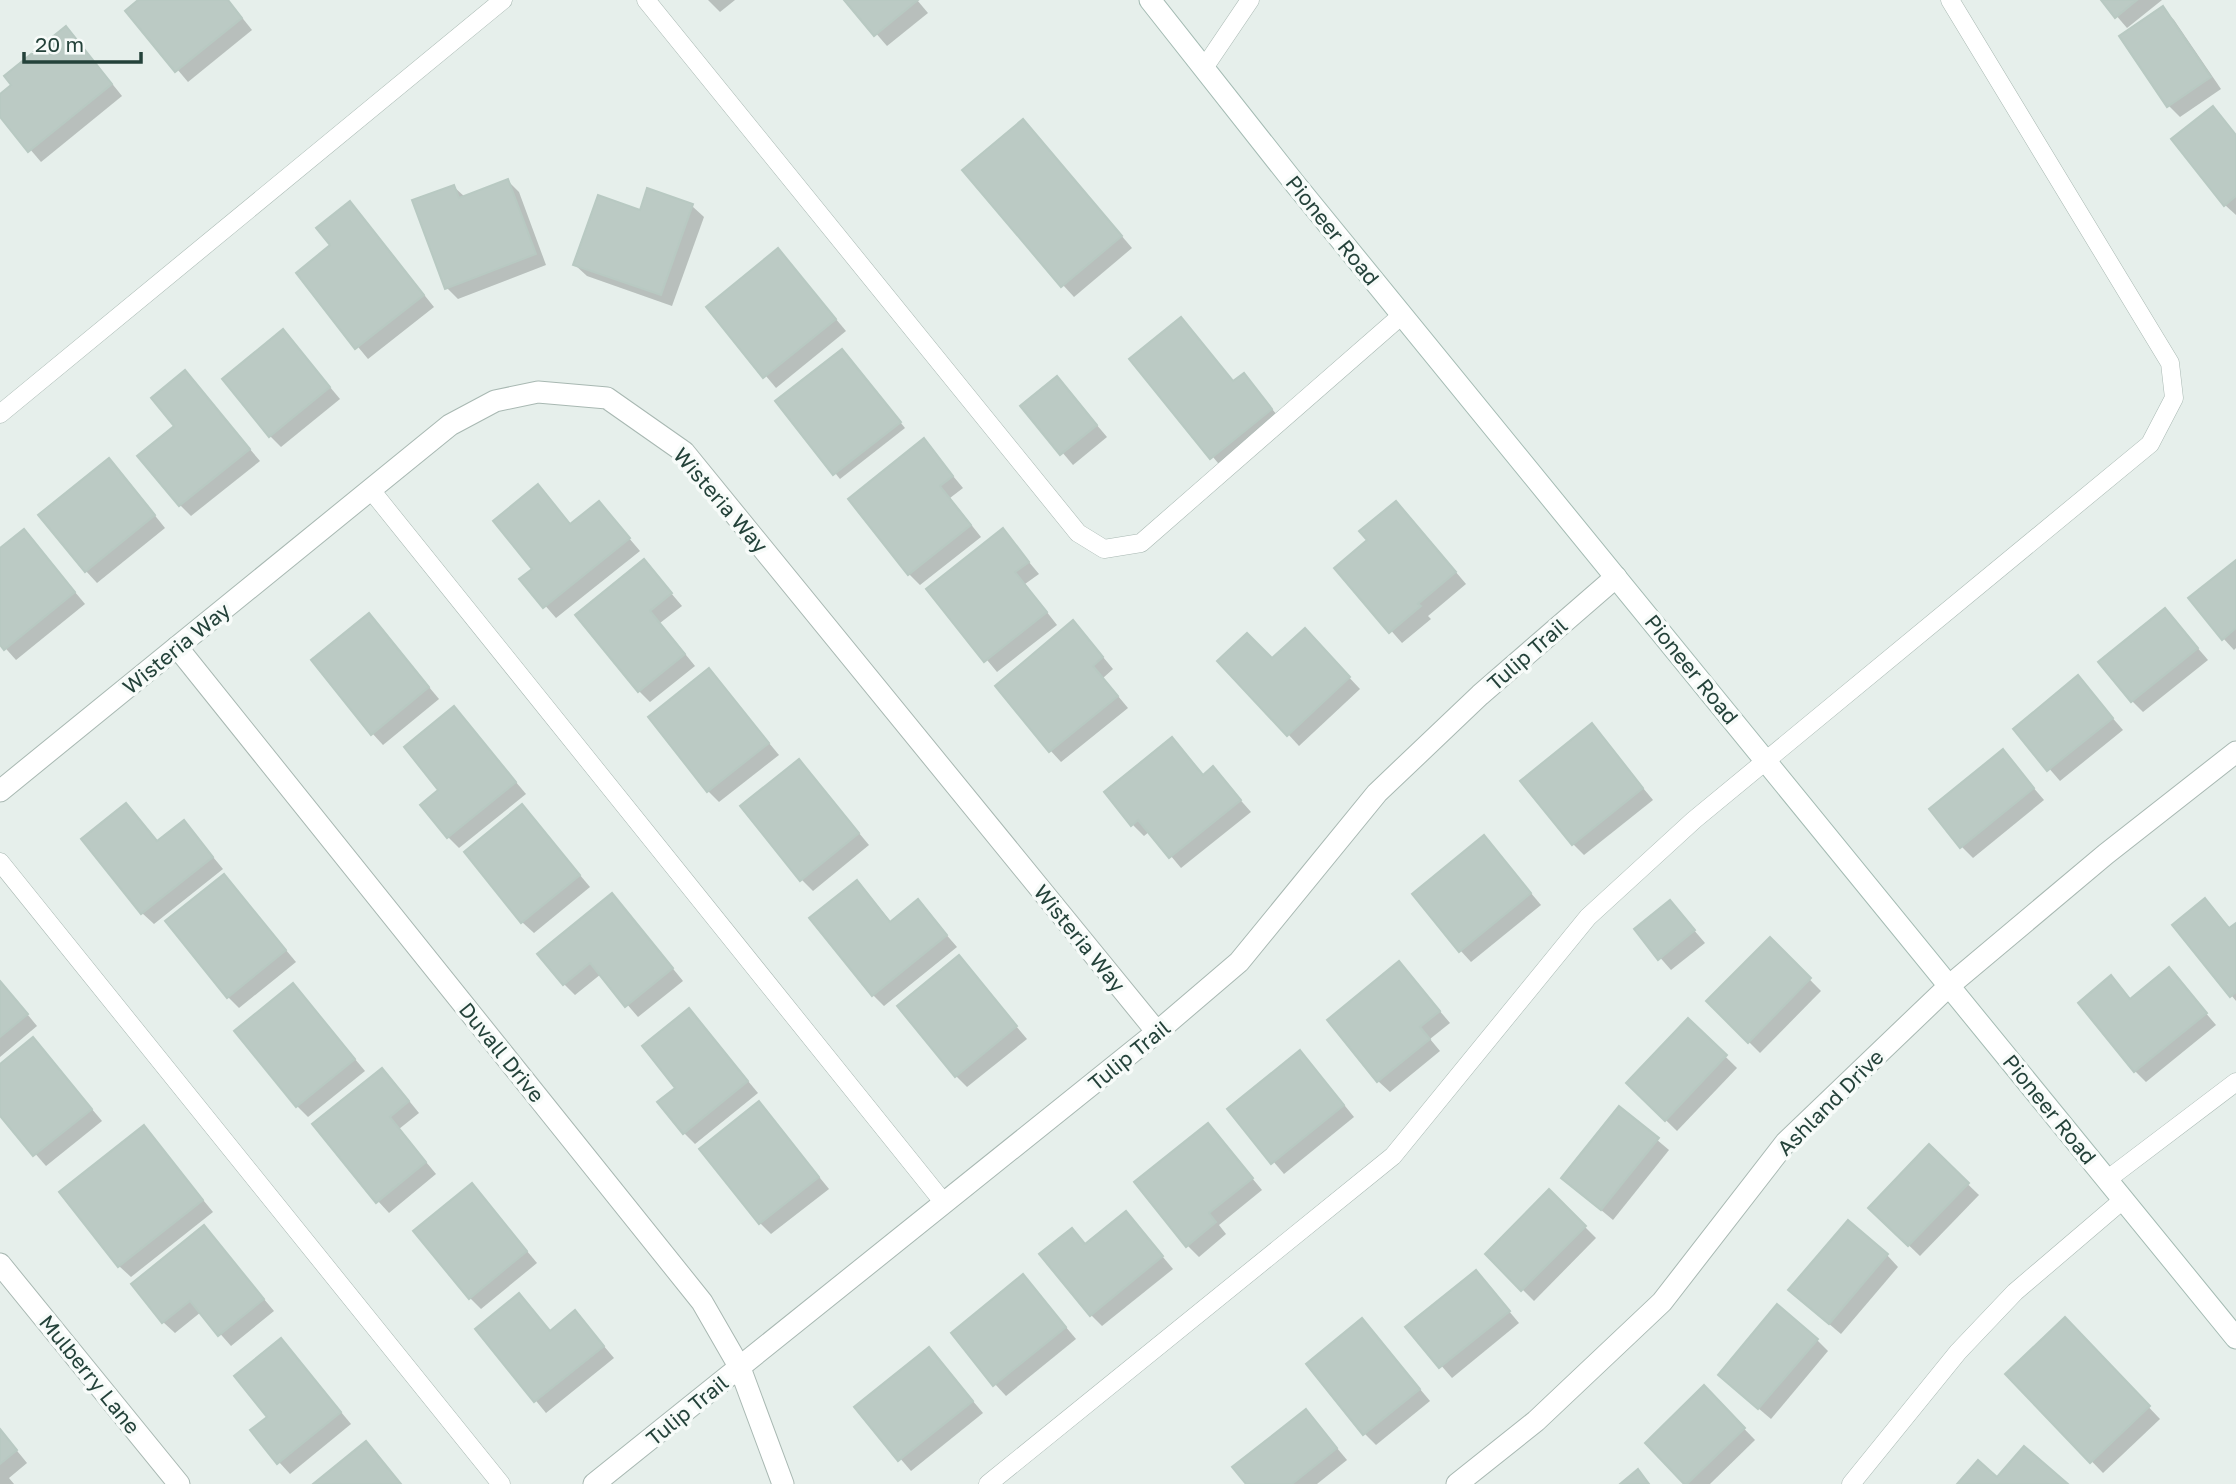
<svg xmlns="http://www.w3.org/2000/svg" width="2236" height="1484" font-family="'Golos Text',sans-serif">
  <rect width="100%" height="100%" fill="#e6efeb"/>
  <g fill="#0003">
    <polygon points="141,0 228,0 252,30 188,82 128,11"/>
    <polygon points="708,0 735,0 720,12"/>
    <polygon points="847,0 917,0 928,13 887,46"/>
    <polygon points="2103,0 2162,0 2127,28"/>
    <polygon points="2162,8 2174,20 2221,89 2180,117 2169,106"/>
    <polygon points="77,40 122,96 41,162 0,114 0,97"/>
    <polygon points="2213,108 2236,135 2236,215 2225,205"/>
    <polygon points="1034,133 1132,248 1074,297 1063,285"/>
    <polygon points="508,181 519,192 546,265 458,299 447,288 454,187 465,197"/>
    <polygon points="350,203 434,307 368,359 298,274 333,246"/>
    <polygon points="692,206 704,217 672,306 587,276 575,265 641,212"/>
    <polygon points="778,250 846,331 776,388 708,307"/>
    <polygon points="1181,320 1234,383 1244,375 1282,421 1223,469 1132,360"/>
    <polygon points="283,331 340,399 281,447 270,436"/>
    <polygon points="847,356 905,428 840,479 777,402"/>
    <polygon points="185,372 260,461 191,516 180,505 176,426"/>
    <polygon points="1057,378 1107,437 1073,465 1023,406"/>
    <polygon points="924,441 963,488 950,498 981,537 920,585 909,574"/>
    <polygon points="120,472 165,528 97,583 86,571"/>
    <polygon points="538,487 572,525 599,503 640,551 556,618 522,579 534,569"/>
    <polygon points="1407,514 1466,584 1428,616 1431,619 1402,643 1337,569"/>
    <polygon points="24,531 85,604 16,660 0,642 0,551"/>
    <polygon points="1003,531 1039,574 1025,584 1057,625 997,672 929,590"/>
    <polygon points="644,561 682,606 660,623 695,666 650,702 639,691"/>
    <polygon points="2236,562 2236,648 2234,650 2223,638"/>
    <polygon points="2165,610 2208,660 2143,712 2132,701"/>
    <polygon points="369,615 439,699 383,745 372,733"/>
    <polygon points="1084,634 1113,669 1103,678 1128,708 1061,762 1050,750"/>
    <polygon points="1316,642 1360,689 1299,746 1288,734"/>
    <polygon points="709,671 779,755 719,802 708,791"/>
    <polygon points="2078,678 2123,730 2060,781 2015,729"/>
    <polygon points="454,708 526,794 459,848 448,837 441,790"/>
    <polygon points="1592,726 1653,800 1584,855 1573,844"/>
    <polygon points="2002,751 2044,800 1973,858 1962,847"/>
    <polygon points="799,761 869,845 813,891 801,879"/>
    <polygon points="1213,769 1251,812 1181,868 1150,831 1144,836 1133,825 1107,793 1204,776"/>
    <polygon points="126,805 158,843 184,822 223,869 154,924 142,913"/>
    <polygon points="522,806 590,887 534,933 522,922"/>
    <polygon points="1484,837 1541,905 1471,962 1460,950"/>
    <polygon points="224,876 296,962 239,1008 228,997"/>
    <polygon points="868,894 892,923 918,902 957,947 884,1006 873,995"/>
    <polygon points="2205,900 2231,929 2236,925 2236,1001 2174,925"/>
    <polygon points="1670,902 1705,943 1671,970 1636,930"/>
    <polygon points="623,907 683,981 638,1017 601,974 575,995 564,984"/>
    <polygon points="1770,939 1821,991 1760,1053 1708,1001"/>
    <polygon points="959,958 1027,1039 967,1087 956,1076"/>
    <polygon points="1399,963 1450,1023 1430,1039 1440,1051 1390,1092 1378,1081"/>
    <polygon points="2169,970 2216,1025 2146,1082 2135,1071 2111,978 2132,1000"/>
    <polygon points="0,981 37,1026 0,1057"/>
    <polygon points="293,985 365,1071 308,1117 297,1106"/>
    <polygon points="689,1010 758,1093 695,1144 684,1133 678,1088"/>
    <polygon points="1688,1020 1737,1068 1677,1131 1628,1083"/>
    <polygon points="33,1039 102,1121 46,1166 0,1113 0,1066"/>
    <polygon points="1311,1064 1354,1117 1284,1174 1229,1109"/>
    <polygon points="393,1081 419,1113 399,1129 436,1174 389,1213 378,1201"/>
    <polygon points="759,1103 829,1189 771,1234 760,1223"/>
    <polygon points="1619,1108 1669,1150 1613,1220 1563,1178"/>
    <polygon points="1208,1125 1262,1190 1219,1225 1226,1234 1199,1257 1187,1245"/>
    <polygon points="144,1128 213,1212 131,1277 119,1266"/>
    <polygon points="1929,1147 1979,1195 1920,1256 1870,1208"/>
    <polygon points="472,1185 537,1263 481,1309 470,1298"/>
    <polygon points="1549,1191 1596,1238 1534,1301 1487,1254"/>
    <polygon points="1126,1213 1173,1269 1102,1326 1091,1315 1086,1246"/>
    <polygon points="204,1227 274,1311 231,1346 201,1312 175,1333 163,1322"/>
    <polygon points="1887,1255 1898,1267 1841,1334 1802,1301"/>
    <polygon points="1476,1272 1519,1323 1452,1378 1408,1327"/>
    <polygon points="1023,1276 1076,1339 1006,1396 995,1384"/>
    <polygon points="519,1295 551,1332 575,1312 614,1358 546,1413 477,1329"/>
    <polygon points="2065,1319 2160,1419 2103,1473 2008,1374"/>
    <polygon points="1362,1320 1430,1401 1376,1445 1365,1434"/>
    <polygon points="281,1340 351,1424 290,1474 279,1462 269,1417"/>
    <polygon points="1817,1340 1828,1351 1771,1419 1732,1386"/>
    <polygon points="929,1349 983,1413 911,1471 857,1408"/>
    <polygon points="1704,1387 1755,1440 1710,1484 1687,1484"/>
    <polygon points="1306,1411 1347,1460 1317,1484 1248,1484"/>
    <polygon points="0,1430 27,1463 9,1478 14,1484 0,1484"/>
  </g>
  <g fill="#bbcac4" stroke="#b8c9c2" stroke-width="2">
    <polygon points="138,0 228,0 242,18 175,72 125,11"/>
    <polygon points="844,0 918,0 874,36"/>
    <polygon points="2101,0 2137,0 2115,18"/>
    <polygon points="2163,6 2211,77 2167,107 2119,36"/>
    <polygon points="66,26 112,84 28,152 0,117 0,94 11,85 4,76"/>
    <polygon points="2213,106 2236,135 2236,196 2224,206 2171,139"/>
    <polygon points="1023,119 1122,236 1061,287 962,170"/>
    <polygon points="508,179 536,254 445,289 412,200 454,185 459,198"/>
    <polygon points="647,188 693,204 661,295 573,265 598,195 640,210"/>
    <polygon points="350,201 424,295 355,349 296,273 330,245 316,228"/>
    <polygon points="778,248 836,319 763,378 706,307"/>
    <polygon points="1181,317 1233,381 1244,373 1272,409 1210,459 1129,359"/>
    <polygon points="283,329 330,387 269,437 222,379"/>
    <polygon points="842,349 901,422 833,475 775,401"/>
    <polygon points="185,370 250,449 179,506 137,456 174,426 151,398"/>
    <polygon points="1057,376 1097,425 1060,455 1020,406"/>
    <polygon points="924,438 953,476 940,486 971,525 908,575 848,499"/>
    <polygon points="109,458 155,515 85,572 38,515"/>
    <polygon points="538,484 570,524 599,501 630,538 543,608 519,579 532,569 493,521"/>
    <polygon points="1396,501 1456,572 1418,604 1421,606 1389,633 1334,568 1367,540 1359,531"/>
    <polygon points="1003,528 1029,562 1015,572 1047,612 984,662 926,589"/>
    <polygon points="24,529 75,592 4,650 0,645 0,548"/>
    <polygon points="644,559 672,593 650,611 685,654 638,692 575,615"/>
    <polygon points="2236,560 2236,628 2222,640 2188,598"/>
    <polygon points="2165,608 2198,648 2131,702 2098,662"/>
    <polygon points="369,613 429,687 371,735 311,660"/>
    <polygon points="1073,620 1103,657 1093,666 1118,696 1049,752 995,686"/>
    <polygon points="1305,628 1350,677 1287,736 1217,661 1247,633 1272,658"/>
    <polygon points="709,668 769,743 707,792 648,717"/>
    <polygon points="2078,675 2113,718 2047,771 2013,729"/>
    <polygon points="454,706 516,782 447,838 420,805 438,790 404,747"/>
    <polygon points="1592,723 1643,788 1572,845 1520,781"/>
    <polygon points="1172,737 1203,775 1213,766 1241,800 1169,858 1138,820 1131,826 1104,792"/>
    <polygon points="2003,749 2034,788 1960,848 1929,809"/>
    <polygon points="799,759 859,833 800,881 740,806"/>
    <polygon points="126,803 157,841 184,820 213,857 141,914 81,839"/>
    <polygon points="522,804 580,875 521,923 464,852"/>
    <polygon points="1484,835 1531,893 1459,952 1412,894"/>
    <polygon points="224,874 286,950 227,998 165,921"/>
    <polygon points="857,880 890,922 918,899 947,935 872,996 809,918"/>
    <polygon points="612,893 673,968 625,1007 590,963 563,985 537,954"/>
    <polygon points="2205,898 2229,928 2236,923 2236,992 2230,997 2172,925"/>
    <polygon points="1670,900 1695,930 1658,960 1634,929"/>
    <polygon points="1770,937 1811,978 1748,1043 1706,1001"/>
    <polygon points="959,955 1017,1026 955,1077 897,1006"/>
    <polygon points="1399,961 1440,1011 1420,1027 1430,1039 1377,1082 1327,1020"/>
    <polygon points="2169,967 2207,1013 2134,1072 2078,1003 2111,975 2130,999"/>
    <polygon points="0,981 28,1014 0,1037"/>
    <polygon points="293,983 355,1059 296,1107 234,1031"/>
    <polygon points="689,1008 748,1081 683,1134 657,1102 675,1088 642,1046"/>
    <polygon points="1688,1018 1727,1055 1665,1121 1626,1083"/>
    <polygon points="33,1037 92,1109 33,1156 0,1116 0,1064"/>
    <polygon points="1300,1050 1344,1105 1271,1164 1227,1109"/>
    <polygon points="382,1068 409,1101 390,1117 426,1162 376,1203 312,1124"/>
    <polygon points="759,1101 819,1177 759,1224 699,1149"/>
    <polygon points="1619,1106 1659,1138 1601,1210 1561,1178"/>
    <polygon points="1208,1123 1253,1178 1209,1213 1216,1222 1186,1247 1134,1182"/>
    <polygon points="144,1125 203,1200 118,1267 59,1192"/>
    <polygon points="1929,1144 1969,1183 1908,1246 1868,1208"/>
    <polygon points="472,1183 527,1251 469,1299 413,1231"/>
    <polygon points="1549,1189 1586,1226 1521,1291 1485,1254"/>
    <polygon points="1126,1211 1163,1256 1090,1316 1039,1254 1072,1228 1085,1244"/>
    <polygon points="1848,1220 1888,1254 1829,1324 1788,1290"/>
    <polygon points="204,1225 264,1299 218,1336 190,1301 162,1323 131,1284"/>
    <polygon points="1476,1270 1510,1311 1439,1368 1405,1327"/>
    <polygon points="1023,1274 1066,1327 993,1386 951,1333"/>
    <polygon points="519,1293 550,1331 575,1310 604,1346 534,1402 475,1329"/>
    <polygon points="1777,1304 1818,1339 1758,1409 1718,1375"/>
    <polygon points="2065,1317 2150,1406 2090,1463 2005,1374"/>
    <polygon points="1362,1318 1420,1389 1363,1435 1306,1364"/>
    <polygon points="281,1338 341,1412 277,1464 250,1430 267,1417 234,1376"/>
    <polygon points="929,1347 973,1401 898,1461 854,1407"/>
    <polygon points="1704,1385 1745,1428 1687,1484 1684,1484 1645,1443"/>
    <polygon points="1306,1409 1337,1448 1292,1484 1246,1484 1232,1467"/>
    <polygon points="0,1429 17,1450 0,1464"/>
    <polygon points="366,1441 401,1484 313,1484"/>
    <polygon points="2024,1446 2068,1484 1957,1484 1978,1460 1997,1477"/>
    <polygon points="1638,1469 1649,1484 1620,1484"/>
  </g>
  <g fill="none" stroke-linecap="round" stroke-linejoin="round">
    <g stroke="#a8b8b2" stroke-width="19">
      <g id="lane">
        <polyline points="646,0 1078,533 1104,549 1141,543 1402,315"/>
        <polyline points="1204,68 1250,0"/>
        <polyline points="0,414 503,0"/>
        <polyline points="371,490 944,1203"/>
        <polyline points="0,862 501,1484"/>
        <polyline points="2108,1179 2236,1082"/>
        <polyline points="988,1484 1393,1156 1588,917 1694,820 2150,444 2174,398 2170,363 1950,0"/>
        <polyline points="1851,1484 1958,1352 2015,1292 2124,1199"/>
      </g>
    </g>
    <g stroke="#a8b8b2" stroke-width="23">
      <g id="street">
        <polyline points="177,647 702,1302 740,1368 783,1484"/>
        <polyline points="0,791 450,425 495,401 538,392 607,398 684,452 1157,1032"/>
        <polyline points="0,1264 179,1484"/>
        <polyline points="594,1484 1157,1032 1239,962 1377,793 1480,695 1616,577"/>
        <polyline points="1457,1484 1536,1421 1662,1302 1786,1142 1950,985 2106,854 2236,752"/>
      </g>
    </g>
    <g stroke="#a4bbb3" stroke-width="23">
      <polyline id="secondary" points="1150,0 1296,185 2236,1338"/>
    </g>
    <use href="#lane" stroke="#fff" stroke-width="18"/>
    <use href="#street" stroke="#fff" stroke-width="21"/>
    <use href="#secondary" stroke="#fff" stroke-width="21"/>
  </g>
  <g text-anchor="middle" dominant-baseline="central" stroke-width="7" stroke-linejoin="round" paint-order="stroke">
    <g font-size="21" fill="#24423a" stroke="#f7fbf9">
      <text transform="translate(1333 230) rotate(51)">Pioneer Road</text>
      <text transform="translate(721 500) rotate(49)">Wisteria Way</text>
      <text transform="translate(176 648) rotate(-39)">Wisteria Way</text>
      <text transform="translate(1527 654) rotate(-41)">Tulip Trail</text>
      <text transform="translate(1692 669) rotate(51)">Pioneer Road</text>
      <text transform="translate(1080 938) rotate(51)">Wisteria Way</text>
      <text transform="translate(502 1052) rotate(51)">Duvall Drive</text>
      <text transform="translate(1129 1055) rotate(-39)">Tulip Trail</text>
      <text transform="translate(1830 1102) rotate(-45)">Ashland Drive</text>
      <text transform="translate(2050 1109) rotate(51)">Pioneer Road</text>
      <text transform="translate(90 1374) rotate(51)">Mulberry Lane</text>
      <text transform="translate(687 1410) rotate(-39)">Tulip Trail</text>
    </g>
  </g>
  <path d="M24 52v10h117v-10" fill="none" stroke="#24423a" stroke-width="3.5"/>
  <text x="35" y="52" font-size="21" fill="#24423a" stroke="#f7fbf9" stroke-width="5" paint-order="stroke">20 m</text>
</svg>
